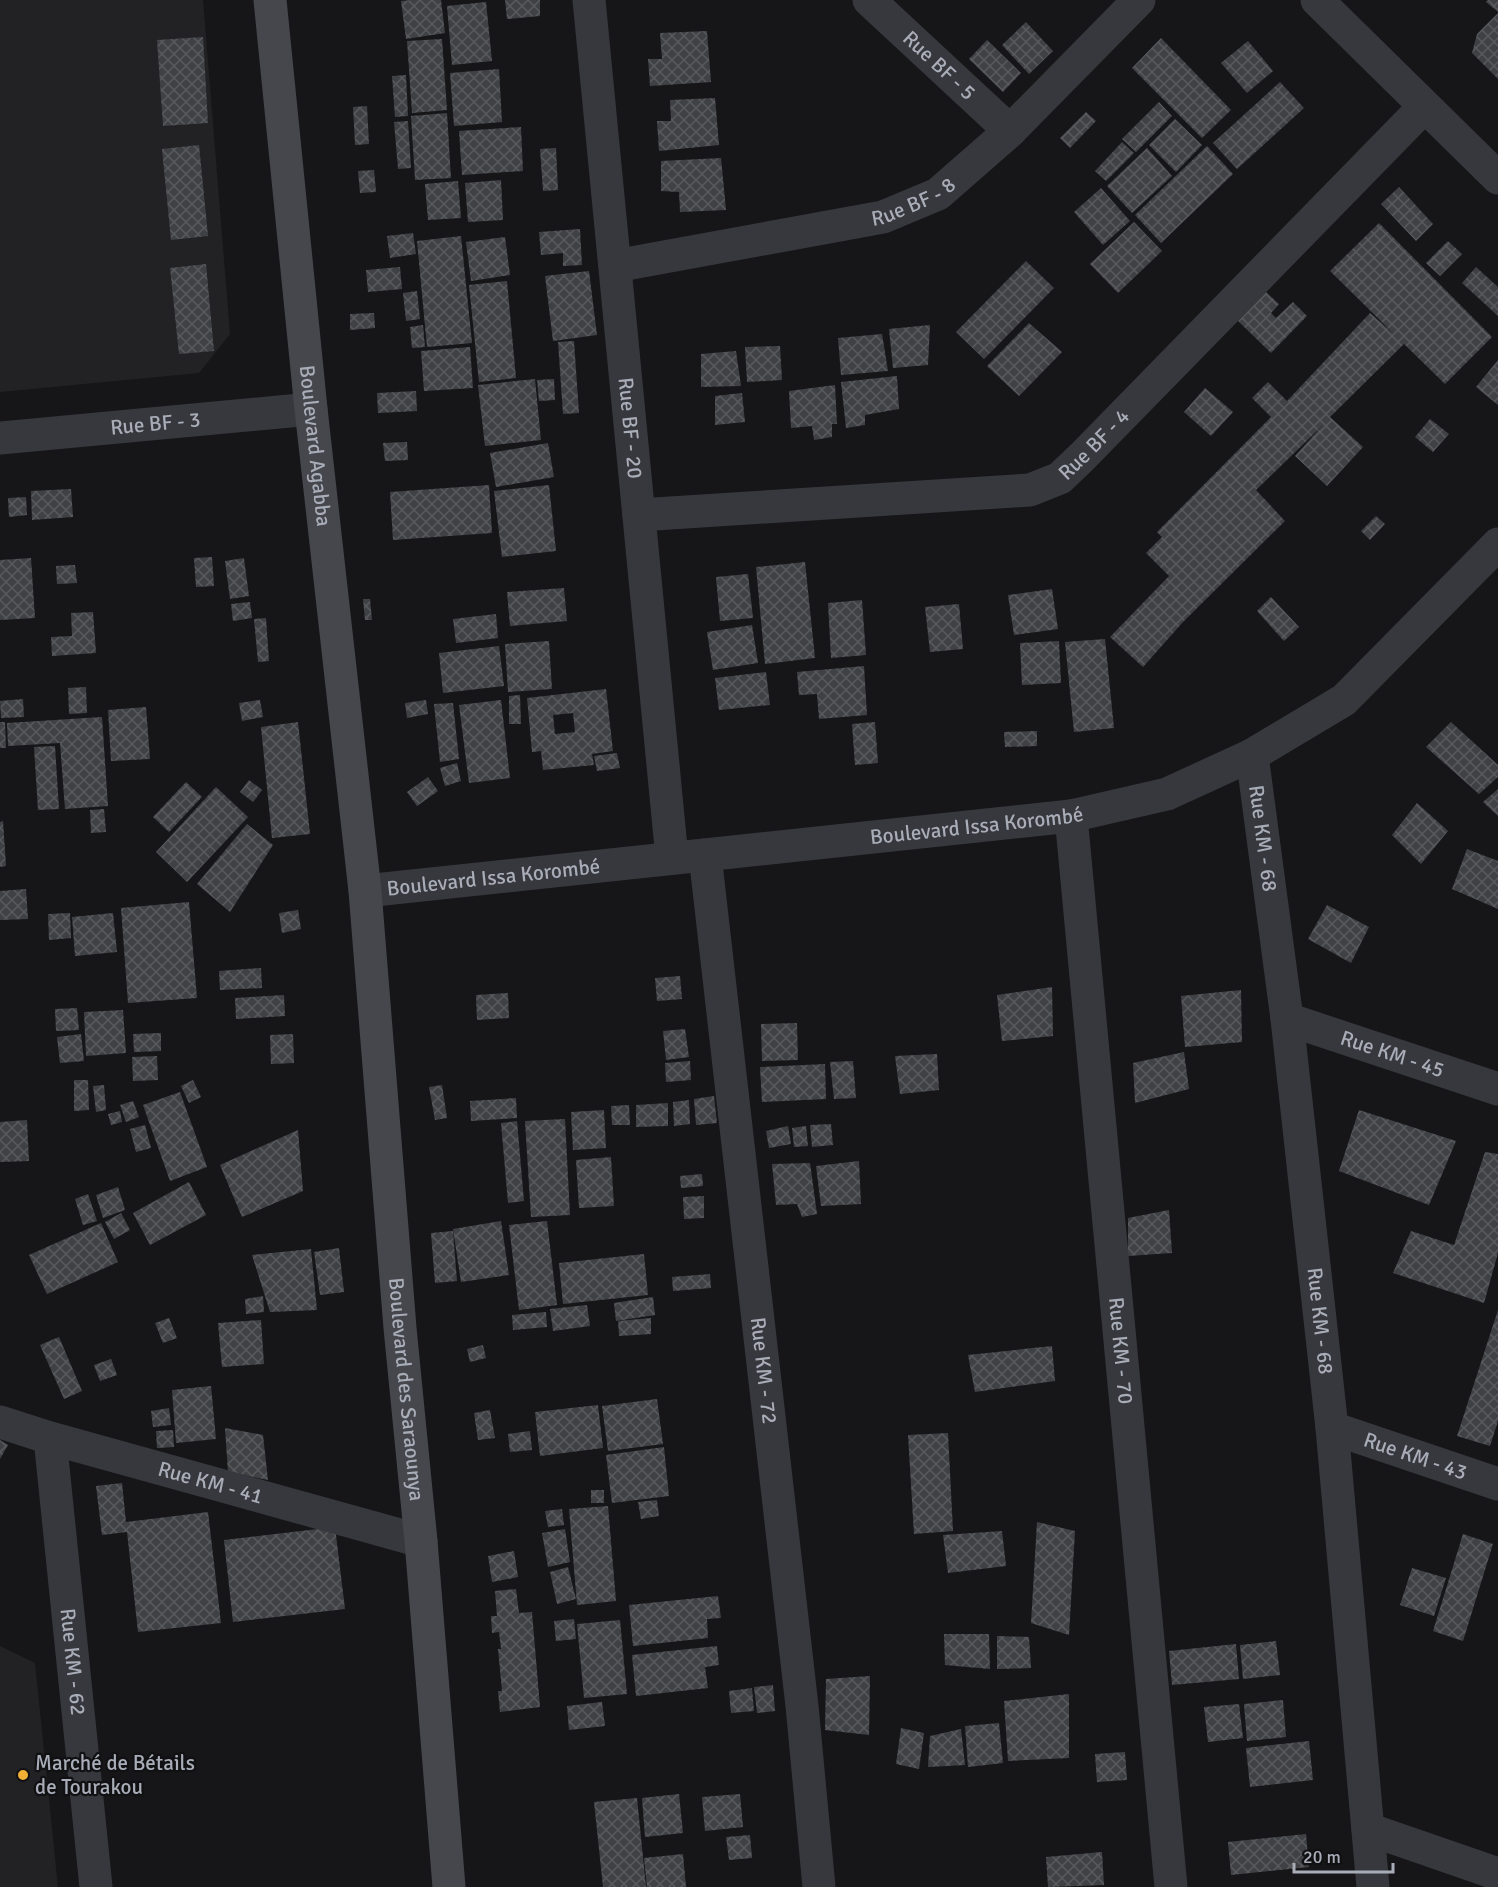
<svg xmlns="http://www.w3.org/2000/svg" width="1498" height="1887" font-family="Signika,sans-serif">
  <defs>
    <pattern id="building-cross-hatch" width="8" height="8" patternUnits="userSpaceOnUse" patternTransform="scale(1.5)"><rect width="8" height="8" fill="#404145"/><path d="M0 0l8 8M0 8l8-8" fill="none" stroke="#595a5e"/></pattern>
  </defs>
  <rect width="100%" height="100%" fill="#161618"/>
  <g fill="#222225">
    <polygon points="0,0 203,0 230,334 199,373 0,392"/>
    <polygon points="0,1646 35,1663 58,1887 0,1887"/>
  </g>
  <g fill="url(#building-cross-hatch)" fill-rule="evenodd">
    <polygon points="411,0 441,0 445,33 406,39 401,1"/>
    <polygon points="505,0 540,0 540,16 507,19"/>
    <polygon points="1488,0 1498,0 1498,12 1486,2"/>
    <polygon points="486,2 492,61 452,65 447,6"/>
    <polygon points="1498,13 1498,79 1472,53 1477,34"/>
    <polygon points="1026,22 1053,51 1029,74 1002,45"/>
    <polygon points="707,31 711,82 650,86 648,59 662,59 660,33"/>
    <polygon points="203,37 208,123 163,126 157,40"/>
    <polygon points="1161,38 1231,110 1202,138 1132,68"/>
    <polygon points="442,39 447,110 412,113 407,41"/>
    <polygon points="987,40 1021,73 1003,92 969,59"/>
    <polygon points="1248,41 1273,71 1247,93 1221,63"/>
    <polygon points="499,69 502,122 454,126 450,73"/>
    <polygon points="406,75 408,116 395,117 392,76"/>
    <polygon points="1280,82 1304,108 1237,169 1213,143"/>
    <polygon points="715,98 719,145 659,151 657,121 671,121 670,100"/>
    <polygon points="1159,102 1172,116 1136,152 1122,139"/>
    <polygon points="367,106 369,144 355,145 353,107"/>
    <polygon points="1086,112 1096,121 1070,148 1060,138"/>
    <polygon points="447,113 451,178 415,180 411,116"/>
    <polygon points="1175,119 1202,145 1176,172 1149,145"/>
    <polygon points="408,121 411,168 398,169 394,122"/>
    <polygon points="521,127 523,171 462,175 459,131"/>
    <polygon points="1122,142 1134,153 1106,181 1095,171"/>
    <polygon points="199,145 208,236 171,240 162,149"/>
    <polygon points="1207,146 1233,174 1161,243 1135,215"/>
    <polygon points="556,148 558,190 543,191 540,149"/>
    <polygon points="1147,148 1172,176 1132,213 1107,186"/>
    <polygon points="721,158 726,210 680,212 679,192 661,191 661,161"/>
    <polygon points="374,170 376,192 360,193 358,171"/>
    <polygon points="501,180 503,220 468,222 465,183"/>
    <polygon points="458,181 461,218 428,220 425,184"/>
    <polygon points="1399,187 1433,224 1416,241 1381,204"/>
    <polygon points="1101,188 1130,221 1103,245 1074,212"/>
    <polygon points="1134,222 1162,251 1118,293 1090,264"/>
    <polygon points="1379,223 1492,337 1445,384 1404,344 1330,417 1363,447 1327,486 1295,456 1323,425 1256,490 1285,521 1183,622 1143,667 1110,637 1169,576 1146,553 1162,537 1157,532 1271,417 1252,398 1268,382 1287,401 1370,313 1395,335 1330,271"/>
    <polygon points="580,229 582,265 563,266 563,253 541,255 539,232"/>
    <polygon points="413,233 416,254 390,258 387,236"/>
    <polygon points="461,236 472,343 427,347 417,241"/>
    <polygon points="505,237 510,275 471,281 466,242"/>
    <polygon points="1448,241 1462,254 1440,276 1426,263"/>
    <polygon points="1026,261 1054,288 984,359 956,332"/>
    <polygon points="206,264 214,351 179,354 170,268"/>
    <polygon points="400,267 402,289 368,292 366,270"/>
    <polygon points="1476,267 1498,287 1498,316 1462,283"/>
    <polygon points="589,271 597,335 553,341 545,276"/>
    <polygon points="507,281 516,378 479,382 469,285"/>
    <polygon points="417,291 420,319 406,321 403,293"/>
    <polygon points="1266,292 1279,304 1271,313 1276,318 1293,302 1307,316 1271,353 1238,321"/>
    <polygon points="374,313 375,328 350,330 350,314"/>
    <polygon points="1029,323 1062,352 1019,396 987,366"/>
    <polygon points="423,325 425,347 412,348 410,327"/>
    <polygon points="930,325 928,365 893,368 889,329"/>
    <polygon points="882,334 888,371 841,375 838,338"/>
    <polygon points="574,341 579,413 563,414 558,342"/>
    <polygon points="780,346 782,380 747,382 745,347"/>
    <polygon points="470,347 473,388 424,391 421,351"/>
    <polygon points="736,351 741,386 701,387 701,354"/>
    <polygon points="1498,360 1498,405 1476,387"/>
    <polygon points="897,376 899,409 865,415 865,425 846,428 841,382"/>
    <polygon points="535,379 541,440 485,446 478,385"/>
    <polygon points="554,379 555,400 539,401 537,380"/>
    <polygon points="835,385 837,424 832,424 832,437 814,440 812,426 791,428 789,391"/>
    <polygon points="1205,388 1233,412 1211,436 1184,412"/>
    <polygon points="416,391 417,411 378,413 377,393"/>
    <polygon points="742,393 745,422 715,425 715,396"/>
    <polygon points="1430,419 1449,434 1433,452 1415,437"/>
    <polygon points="407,442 408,460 385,461 383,443"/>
    <polygon points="548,443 554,477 496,487 490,453"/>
    <polygon points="489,485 492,533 393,540 390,492"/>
    <polygon points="549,485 556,551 502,557 494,491"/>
    <polygon points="71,489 73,517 32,520 31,491"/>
    <polygon points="26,497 27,515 9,517 8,498"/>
    <polygon points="1376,516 1385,524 1370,540 1361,531"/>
    <polygon points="212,557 214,586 196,587 194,558"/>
    <polygon points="31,558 35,618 0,620 0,560"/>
    <polygon points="244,558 249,596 230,599 225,561"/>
    <polygon points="805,562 815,658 765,664 756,567"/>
    <polygon points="75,565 77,583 57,584 56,566"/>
    <polygon points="748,574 753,618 720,621 716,577"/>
    <polygon points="564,588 567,621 510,626 507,592"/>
    <polygon points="1052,589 1058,629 1014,635 1008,595"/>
    <polygon points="1271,597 1299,627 1284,641 1257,611"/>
    <polygon points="363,599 370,599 372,620 365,620"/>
    <polygon points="862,600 866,655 831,658 828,603"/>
    <polygon points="250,602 252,618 233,621 231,604"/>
    <polygon points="959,604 963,649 930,652 925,607"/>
    <polygon points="93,612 96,653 52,656 51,637 72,636 71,613"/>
    <polygon points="496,614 498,638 456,643 453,619"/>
    <polygon points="266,618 269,661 258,662 254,619"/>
    <polygon points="752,625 758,663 713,670 707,632"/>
    <polygon points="1105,639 1114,728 1074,732 1065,642"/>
    <polygon points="549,641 552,689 508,692 505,644"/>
    <polygon points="1059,641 1061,683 1022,685 1020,643"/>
    <polygon points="499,646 504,686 443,693 439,653"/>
    <polygon points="864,666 867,715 819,719 817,694 799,695 797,672"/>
    <polygon points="766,672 770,705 719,710 715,678"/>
    <polygon points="86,687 87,713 69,714 68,688"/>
    <path d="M606 689 613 751 592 754 594 765 543 770 541 751 532 752 527 698ZM573 713 575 732 555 734 553 715Z"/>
    <polygon points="520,695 521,724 509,724 509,696"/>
    <polygon points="23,699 24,717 1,718 0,701"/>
    <polygon points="260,700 263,717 242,721 239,703"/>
    <polygon points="426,700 428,714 407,718 405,703"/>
    <polygon points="501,700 510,778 469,783 459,705"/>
    <polygon points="453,703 459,759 440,762 434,704"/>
    <polygon points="146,707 150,759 111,761 108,710"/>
    <polygon points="102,717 108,806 65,809 60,743 8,746 7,723"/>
    <polygon points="0,722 5,722 6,748 0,748"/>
    <polygon points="298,722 310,834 272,838 261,727"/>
    <polygon points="875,722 878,763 855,765 852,724"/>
    <polygon points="1451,722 1498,765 1498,777 1479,794 1426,747"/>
    <polygon points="1037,731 1037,746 1005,747 1004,732"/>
    <polygon points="55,746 59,809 38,810 34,747"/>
    <polygon points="617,753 620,768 597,771 594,756"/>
    <polygon points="457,763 461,781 445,786 440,768"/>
    <polygon points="428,777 438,791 417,806 407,792"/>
    <polygon points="249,780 262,790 253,802 240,792"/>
    <polygon points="186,782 202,797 169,832 153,817"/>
    <polygon points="216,787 248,817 187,882 156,852"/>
    <polygon points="1498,789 1498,816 1483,802"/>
    <polygon points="1417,803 1448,831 1421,864 1392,835"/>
    <polygon points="104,809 106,832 91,833 90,810"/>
    <polygon points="3,821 6,866 0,867 0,822"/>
    <polygon points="247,824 273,845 230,912 197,884"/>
    <polygon points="1467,849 1498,861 1498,909 1452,889"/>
    <polygon points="26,889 28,919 0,920 0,891"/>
    <polygon points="189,902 197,998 128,1003 121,908"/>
    <polygon points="1327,905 1369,927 1351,963 1308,939"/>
    <polygon points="298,910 301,929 282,933 279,913"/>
    <polygon points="70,913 71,938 49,940 48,914"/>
    <polygon points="113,913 117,952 75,956 72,917"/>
    <polygon points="261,968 262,988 220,990 219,971"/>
    <polygon points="680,976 682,999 657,1001 655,978"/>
    <polygon points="1052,987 1053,1036 1002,1041 997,995"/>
    <polygon points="1241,990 1242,1042 1185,1047 1181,996"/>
    <polygon points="508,993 509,1018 477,1020 476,995"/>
    <polygon points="284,995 285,1016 236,1019 235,998"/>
    <polygon points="77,1008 79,1030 56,1031 55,1009"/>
    <polygon points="123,1010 126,1053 86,1056 84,1012"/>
    <polygon points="797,1023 798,1060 762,1061 761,1024"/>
    <polygon points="685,1029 689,1057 666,1060 663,1031"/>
    <polygon points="161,1033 161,1051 134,1052 133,1034"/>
    <polygon points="81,1034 84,1061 60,1063 57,1037"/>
    <polygon points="293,1034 294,1063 271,1064 270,1035"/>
    <polygon points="1184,1052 1189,1089 1135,1103 1133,1063"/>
    <polygon points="937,1054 939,1090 900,1094 895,1056"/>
    <polygon points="157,1056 158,1080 133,1081 132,1057"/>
    <polygon points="690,1061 691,1080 666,1082 665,1063"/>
    <polygon points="853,1061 856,1098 834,1099 830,1062"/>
    <polygon points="825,1064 826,1099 762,1102 760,1067"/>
    <polygon points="74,1080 88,1080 89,1110 74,1111"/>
    <polygon points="193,1080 201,1097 189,1103 181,1086"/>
    <polygon points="104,1085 106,1110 96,1112 93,1086"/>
    <polygon points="442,1085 447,1118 435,1120 429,1087"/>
    <polygon points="180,1092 207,1167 170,1181 143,1105"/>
    <polygon points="714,1096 717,1123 696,1125 694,1099"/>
    <polygon points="516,1098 517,1118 471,1121 470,1101"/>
    <polygon points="689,1100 690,1124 674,1126 673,1102"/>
    <polygon points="133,1101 139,1117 126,1122 120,1105"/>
    <polygon points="668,1103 668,1126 636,1127 636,1105"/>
    <polygon points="629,1105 630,1125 612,1125 611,1106"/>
    <polygon points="604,1110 606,1148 573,1150 571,1112"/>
    <polygon points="1359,1110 1456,1141 1429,1205 1339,1171"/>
    <polygon points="120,1111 122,1122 111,1125 108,1114"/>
    <polygon points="565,1119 570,1215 531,1217 525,1121"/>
    <polygon points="27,1120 29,1161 0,1162 0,1122"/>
    <polygon points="517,1121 524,1201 508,1203 501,1123"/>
    <polygon points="831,1124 833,1145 812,1147 810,1125"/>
    <polygon points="145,1125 151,1148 136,1152 130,1129"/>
    <polygon points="788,1126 791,1144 769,1148 766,1131"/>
    <polygon points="806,1126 808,1146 794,1147 792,1128"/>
    <polygon points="298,1130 303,1191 242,1217 220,1165"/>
    <polygon points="1485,1152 1498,1154 1498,1253 1484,1303 1393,1273 1411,1231 1454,1245"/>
    <polygon points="611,1157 614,1206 579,1208 576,1160"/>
    <polygon points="859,1161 861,1204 821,1206 816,1166"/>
    <polygon points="810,1163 817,1214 802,1217 797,1204 776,1205 772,1164"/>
    <polygon points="702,1174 703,1186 681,1188 680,1176"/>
    <polygon points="189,1182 206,1215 150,1245 133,1213"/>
    <polygon points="118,1187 125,1210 103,1218 96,1195"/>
    <polygon points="88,1194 97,1221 83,1225 75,1199"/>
    <polygon points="704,1196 704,1218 684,1219 683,1197"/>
    <polygon points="1169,1210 1172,1253 1128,1256 1128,1218"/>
    <polygon points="121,1213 130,1230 114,1239 105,1222"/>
    <polygon points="501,1221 509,1275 461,1282 453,1229"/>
    <polygon points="547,1221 557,1305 519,1310 509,1225"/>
    <polygon points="101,1223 118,1262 47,1294 29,1255"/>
    <polygon points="453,1231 457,1281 435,1283 431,1233"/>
    <polygon points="339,1248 344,1292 320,1295 314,1252"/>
    <polygon points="311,1249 317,1310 270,1312 252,1255"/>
    <polygon points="644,1254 648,1295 563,1304 559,1263"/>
    <polygon points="710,1274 711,1288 673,1291 672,1277"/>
    <polygon points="263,1296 264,1312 246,1314 245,1299"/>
    <polygon points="653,1297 655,1315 616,1321 614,1303"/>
    <polygon points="587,1305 590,1326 553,1331 550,1309"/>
    <polygon points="1498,1310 1498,1421 1490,1446 1457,1436"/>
    <polygon points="546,1312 547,1327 513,1330 512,1315"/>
    <polygon points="169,1318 177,1338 163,1343 155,1323"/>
    <polygon points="651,1318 651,1334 619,1336 618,1321"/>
    <polygon points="261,1320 264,1364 222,1367 218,1323"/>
    <polygon points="59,1337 82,1391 64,1399 40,1345"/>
    <polygon points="483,1345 486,1358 470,1362 467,1349"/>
    <polygon points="1052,1346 1055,1381 975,1392 968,1355"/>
    <polygon points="111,1359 117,1375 100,1381 94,1365"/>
    <polygon points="211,1386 216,1439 176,1443 172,1390"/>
    <polygon points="657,1399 663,1444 608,1451 602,1406"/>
    <polygon points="598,1405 603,1448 540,1456 535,1412"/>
    <polygon points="169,1408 171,1425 153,1427 151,1411"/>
    <polygon points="490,1410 495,1438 478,1440 474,1413"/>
    <polygon points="225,1428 263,1435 268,1480 228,1472"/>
    <polygon points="173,1430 174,1447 157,1448 156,1431"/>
    <polygon points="530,1431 532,1450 510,1452 508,1434"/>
    <polygon points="948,1433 953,1531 914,1534 908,1435"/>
    <polygon points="0,1440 8,1445 0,1459"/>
    <polygon points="664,1447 669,1496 612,1503 606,1455"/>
    <polygon points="122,1483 126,1522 208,1512 221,1623 138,1632 127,1532 102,1535 96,1486"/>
    <rect x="591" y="1490" width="13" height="13"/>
    <polygon points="657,1500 659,1516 641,1519 638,1502"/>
    <polygon points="608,1506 616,1601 577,1605 569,1509"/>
    <polygon points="562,1509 564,1525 548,1527 545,1511"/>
    <polygon points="1037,1522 1075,1531 1069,1635 1031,1623"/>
    <polygon points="335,1527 345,1609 233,1622 224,1540"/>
    <polygon points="565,1529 570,1562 548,1567 542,1533"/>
    <polygon points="1002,1531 1006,1566 948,1573 943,1535"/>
    <polygon points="1463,1534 1493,1544 1463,1641 1433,1631"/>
    <polygon points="514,1551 518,1577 492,1582 488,1556"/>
    <polygon points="568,1567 576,1599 557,1604 550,1572"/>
    <polygon points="1412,1568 1446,1578 1434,1616 1400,1605"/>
    <polygon points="516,1589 519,1613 532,1612 540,1707 500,1712 498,1691 502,1691 498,1649 501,1649 499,1632 492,1633 491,1616 497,1616 495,1591"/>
    <polygon points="718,1596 721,1618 707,1619 708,1638 633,1646 629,1605"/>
    <polygon points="574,1619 576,1639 556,1641 554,1621"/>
    <polygon points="620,1620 627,1694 584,1698 577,1624"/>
    <polygon points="944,1634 989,1634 990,1669 945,1665"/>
    <polygon points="997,1636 1029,1637 1031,1668 997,1669"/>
    <polygon points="1276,1641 1280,1675 1243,1679 1240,1645"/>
    <polygon points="1236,1644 1239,1679 1172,1685 1169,1651"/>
    <polygon points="717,1646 719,1665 705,1667 708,1688 636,1696 632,1655"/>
    <polygon points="870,1676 869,1735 825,1730 826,1679"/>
    <polygon points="773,1685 775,1711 757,1713 754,1687"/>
    <polygon points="752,1688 754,1711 731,1713 729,1691"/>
    <polygon points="1069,1694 1069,1758 1008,1761 1004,1701"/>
    <polygon points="1283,1700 1286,1737 1247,1741 1244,1704"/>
    <polygon points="602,1702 605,1726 569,1730 567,1706"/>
    <polygon points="1239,1704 1243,1738 1208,1742 1204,1707"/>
    <polygon points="999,1723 1003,1763 968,1767 965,1726"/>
    <polygon points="901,1728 924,1733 919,1769 896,1764"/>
    <polygon points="961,1729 965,1765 928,1767 930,1736"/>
    <polygon points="1309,1741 1313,1780 1250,1787 1246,1748"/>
    <polygon points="1125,1752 1127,1780 1097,1782 1095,1754"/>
    <polygon points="679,1794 683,1833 645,1837 642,1798"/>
    <polygon points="740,1794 743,1827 705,1831 702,1797"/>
    <polygon points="637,1798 646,1887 603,1887 594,1802"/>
    <polygon points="1306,1834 1309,1867 1231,1875 1228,1842"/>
    <polygon points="750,1835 752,1858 729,1860 726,1837"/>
    <polygon points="1102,1852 1104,1885 1048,1887 1046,1857"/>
    <polygon points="683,1854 686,1887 647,1887 644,1858"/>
  </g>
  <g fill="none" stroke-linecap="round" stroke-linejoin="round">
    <g stroke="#37383d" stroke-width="33">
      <path id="s1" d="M589 0 672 858"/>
      <path id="s2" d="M869 0 1010 131"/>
      <polyline points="1317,0 1498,178"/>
      <path id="s3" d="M615 266 883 217 938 194 1010 131 1139 0"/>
      <path id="s4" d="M0 438 311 409"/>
      <path id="s5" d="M639 515 1030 490 1060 478 1083 456 1424 107"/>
      <path id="s6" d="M1252 755 1287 1019 1332 1428 1373 1887"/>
      <path id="s7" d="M1071 816 1171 1887"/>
      <path id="s8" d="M705 855 802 1706 819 1887"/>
      <path id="s9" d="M1287 1019 1498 1089"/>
      <path id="s10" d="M0 1422 50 1438 421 1541"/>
      <path id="s11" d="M1332 1428 1498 1484"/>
      <path id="s12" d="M50 1438 96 1887"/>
      <polyline points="1368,1829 1498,1874"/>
    </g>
    <path stroke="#37383d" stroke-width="33" id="s13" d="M365 891 1071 816 1167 794 1252 755 1344 700 1498 544"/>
    <path stroke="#45474d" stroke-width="33" id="s14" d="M270 0 311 409 365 891 400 1328 421 1541 449 1887"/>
  </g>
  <circle fill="#f2b134" stroke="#111113" stroke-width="2" cx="23" cy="1775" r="6"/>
  <g text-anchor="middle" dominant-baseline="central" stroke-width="4.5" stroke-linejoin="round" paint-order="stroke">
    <g font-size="21" fill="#a8adb8" stroke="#111113">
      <text stroke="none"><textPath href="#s2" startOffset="96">Rue BF - 5</textPath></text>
      <text stroke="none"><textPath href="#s3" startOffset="306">Rue BF - 8</textPath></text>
      <text stroke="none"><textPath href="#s4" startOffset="156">Rue BF - 3</textPath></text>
      <text stroke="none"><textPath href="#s1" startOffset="430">Rue BF - 20</textPath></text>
      <text stroke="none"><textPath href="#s5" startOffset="472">Rue BF - 4</textPath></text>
      <text stroke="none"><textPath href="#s14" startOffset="448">Boulevard Agabba</textPath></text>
      <text stroke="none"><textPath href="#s13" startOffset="615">Boulevard Issa Korombé</textPath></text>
      <text stroke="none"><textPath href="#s6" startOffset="84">Rue KM - 68</textPath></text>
      <text stroke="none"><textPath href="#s13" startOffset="129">Boulevard Issa Korombé</textPath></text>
      <text stroke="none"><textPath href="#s9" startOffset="111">Rue KM - 45</textPath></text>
      <text stroke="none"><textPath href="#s6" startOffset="570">Rue KM - 68</textPath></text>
      <text stroke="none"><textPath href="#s7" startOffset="537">Rue KM - 70</textPath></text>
      <text stroke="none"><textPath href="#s8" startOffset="519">Rue KM - 72</textPath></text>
      <text stroke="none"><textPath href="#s14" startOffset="1396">Boulevard des Saraounya</textPath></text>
      <text stroke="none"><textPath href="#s11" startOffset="88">Rue KM - 43</textPath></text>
      <text stroke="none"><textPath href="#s10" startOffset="219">Rue KM - 41</textPath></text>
      <text stroke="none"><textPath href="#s12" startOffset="225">Rue KM - 62</textPath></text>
    </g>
    <g font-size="21" fill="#a8adb8" stroke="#111113" text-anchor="start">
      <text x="35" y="1763">Marché de Bétails<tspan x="35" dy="24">de Tourakou</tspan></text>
    </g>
  </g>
  <path d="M1294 1863v9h99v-9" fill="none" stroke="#a8adb8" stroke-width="3"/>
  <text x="1303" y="1863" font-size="18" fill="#a8adb8" stroke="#111113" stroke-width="4.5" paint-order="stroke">20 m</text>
</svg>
